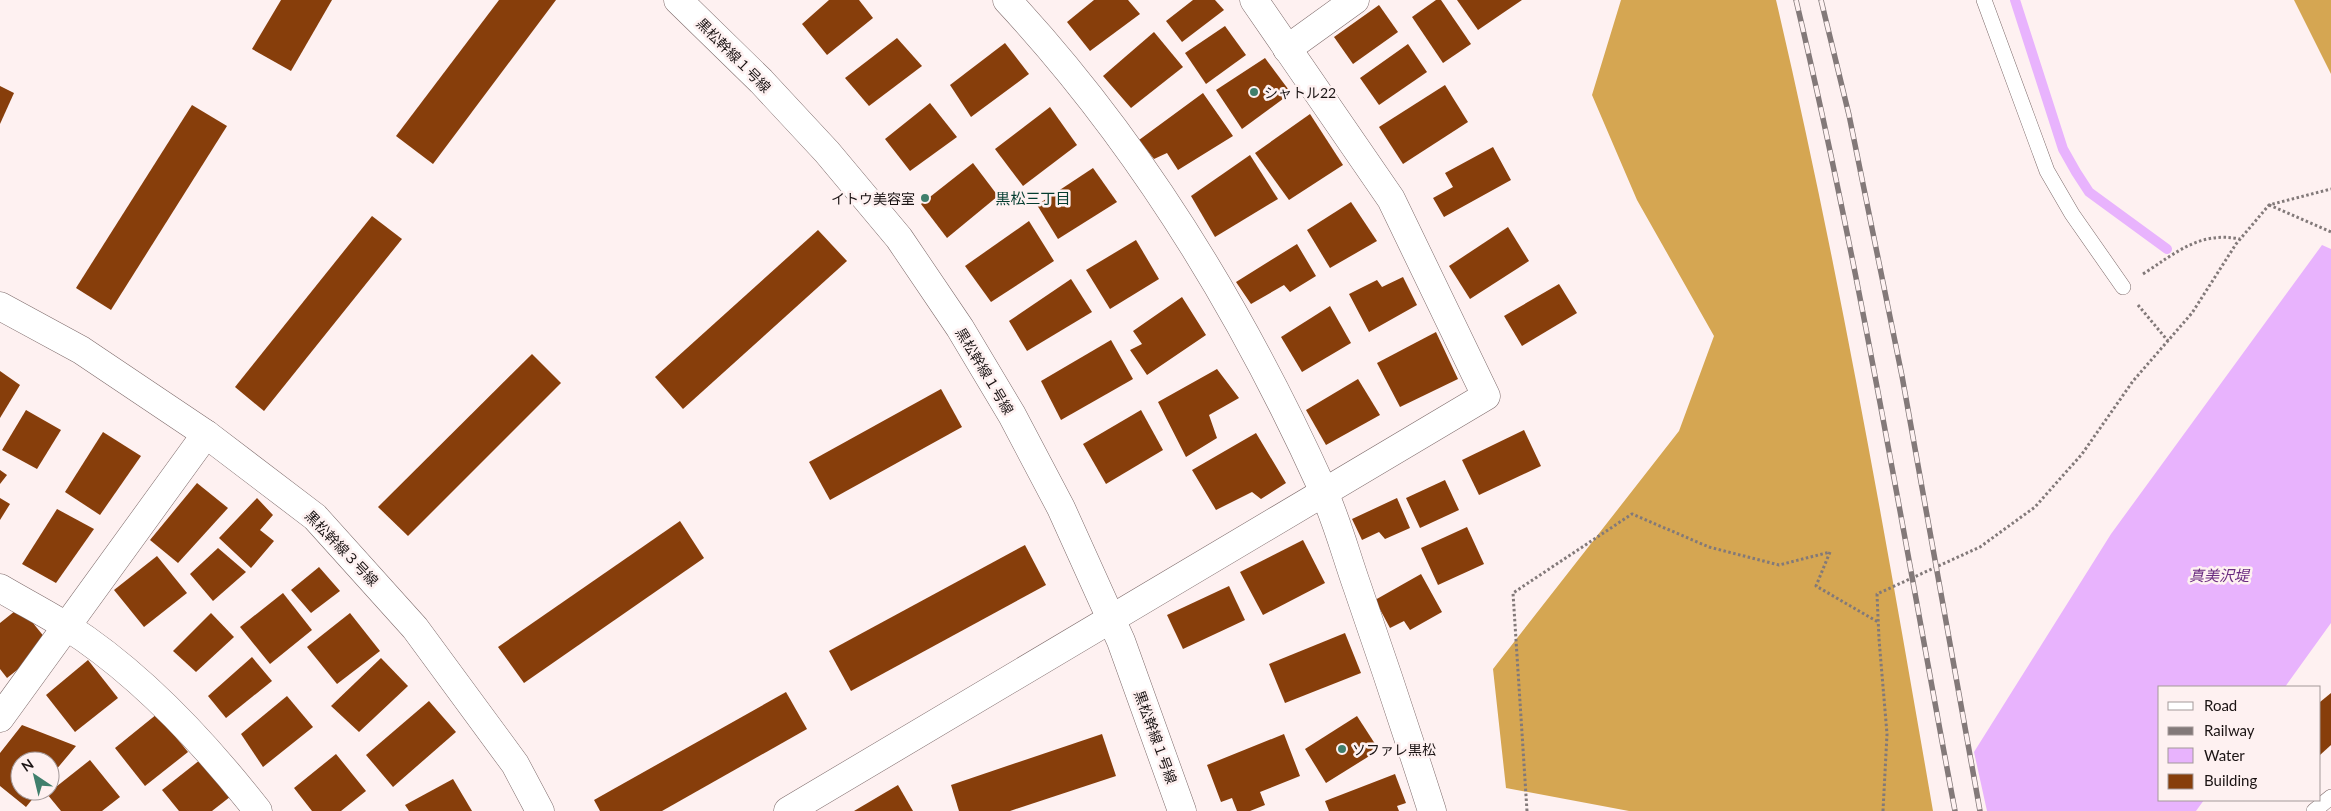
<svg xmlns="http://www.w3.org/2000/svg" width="2331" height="811" font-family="Lato,'Noto Sans JP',sans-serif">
  <rect width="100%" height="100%" fill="#fef1f1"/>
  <g fill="#d5a652">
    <path d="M1621 0H1776C1839 269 1886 539 1933 811H1629L1506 788 1493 669 1679 431 1714 336 1637 200 1592 95Z"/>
    <polygon points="2294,0 2331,0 2331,74"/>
  </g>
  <polygon fill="#e8b3fd" points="2322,245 2331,249 2331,623 2285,687 2160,687 2160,800 2204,800 2196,811 1987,811 1974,752 2111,534"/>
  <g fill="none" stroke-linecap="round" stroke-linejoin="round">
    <polyline stroke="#e8b3fd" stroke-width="10" points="2015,0 2063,149 2076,172 2089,192 2167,249"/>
  </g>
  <g fill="#873e0b">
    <polygon points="281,0 332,0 291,71 252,49"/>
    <polygon points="499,0 556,0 433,164 396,136"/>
    <polygon points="829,0 859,0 873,18 827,55 802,24"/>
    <polygon points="1094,0 1128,0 1140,14 1090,51 1067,22"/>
    <polygon points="1193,0 1215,0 1224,10 1182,42 1166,21"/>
    <polygon points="1436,0 1441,0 1471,44 1443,63 1412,17"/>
    <polygon points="1457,0 1522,0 1478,30"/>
    <polygon points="1379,5 1398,32 1353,64 1334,37"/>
    <polygon points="1225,26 1246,55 1206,84 1185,53"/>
    <polygon points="1154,32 1183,67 1131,108 1103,76"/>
    <polygon points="897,38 922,66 869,106 845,78"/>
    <polygon points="1005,43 1029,74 971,117 950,85"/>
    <polygon points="1408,44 1427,72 1379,105 1360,78"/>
    <polygon points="1265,58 1291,93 1242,129 1216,90"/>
    <polygon points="1445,85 1468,122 1403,164 1379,127"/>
    <polygon points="0,86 14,93 0,124"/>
    <polygon points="1203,93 1233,136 1178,170 1167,153 1154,159 1139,140"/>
    <polygon points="930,103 957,137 910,171 885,139"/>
    <polygon points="192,105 227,126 111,310 76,288"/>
    <polygon points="1050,107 1077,145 1023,186 995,149"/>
    <polygon points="1310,114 1343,165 1289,200 1255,153"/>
    <polygon points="1493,147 1511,180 1444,217 1433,198 1453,187 1445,173"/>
    <polygon points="1250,155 1278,199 1215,237 1191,196"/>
    <polygon points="973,163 998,196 947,238 921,204"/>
    <polygon points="1093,168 1117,202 1058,239 1037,205"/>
    <polygon points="1351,202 1377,241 1330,268 1307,230"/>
    <polygon points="372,216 402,239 264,411 235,387"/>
    <polygon points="1029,221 1054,261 991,302 965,266"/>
    <polygon points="1508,227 1529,261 1470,299 1449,266"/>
    <polygon points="818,230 847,261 683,409 655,377"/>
    <polygon points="1136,240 1159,279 1110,309 1086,270"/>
    <polygon points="1297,244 1316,276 1290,292 1284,285 1251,304 1236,282"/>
    <polygon points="1403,277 1417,305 1369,332 1349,294 1377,280 1382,287"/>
    <polygon points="1071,279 1092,312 1027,351 1009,321"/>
    <polygon points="1559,284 1577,313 1522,346 1504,316"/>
    <polygon points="1182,297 1206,335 1147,375 1130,350 1142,344 1133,331"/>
    <polygon points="1330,306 1351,343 1302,372 1281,337"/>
    <polygon points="1436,332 1458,379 1400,407 1377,363"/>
    <polygon points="1111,340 1133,379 1061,420 1041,381"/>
    <polygon points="532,354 561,383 408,536 378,507"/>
    <polygon points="1217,369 1239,398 1209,415 1217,438 1186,457 1158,402"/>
    <polygon points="0,371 20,385 0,418"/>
    <polygon points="1358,379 1380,415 1326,445 1306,410"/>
    <polygon points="941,389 962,427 830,500 809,462"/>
    <polygon points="26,410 61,430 37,469 2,450"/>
    <polygon points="1141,410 1163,450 1106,484 1083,444"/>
    <polygon points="1524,430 1541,466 1479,495 1462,460"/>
    <polygon points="103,432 141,456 100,515 65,492"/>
    <polygon points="1256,433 1286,483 1261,499 1252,492 1216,510 1192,470"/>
    <polygon points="0,470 7,475 0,484"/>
    <polygon points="1445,480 1459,510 1420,528 1406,498"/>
    <polygon points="197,483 228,508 178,563 150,540"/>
    <polygon points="0,498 10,504 0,520"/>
    <polygon points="257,498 273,515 260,530 274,541 251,568 219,538"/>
    <polygon points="1397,498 1410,528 1385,539 1379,532 1362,540 1352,519"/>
    <polygon points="57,509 94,529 56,583 22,564"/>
    <polygon points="680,521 704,558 524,683 498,647"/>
    <polygon points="1467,527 1484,564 1438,585 1421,548"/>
    <polygon points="1303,540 1325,583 1263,615 1240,572"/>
    <polygon points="1025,545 1046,585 851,691 829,651"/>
    <polygon points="218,548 246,572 213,601 190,574"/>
    <polygon points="157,556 187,593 144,627 114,590"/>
    <polygon points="319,567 340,591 311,613 291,590"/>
    <polygon points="1421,574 1442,612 1410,630 1404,621 1390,628 1375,600"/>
    <polygon points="1229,586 1245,620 1183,649 1167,615"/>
    <polygon points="283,593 312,630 270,664 240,627"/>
    <polygon points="20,607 50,644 7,678 0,669 0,623"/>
    <polygon points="211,613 234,637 196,672 173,651"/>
    <polygon points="350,613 380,651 337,684 307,647"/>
    <polygon points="1345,633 1361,673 1285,703 1269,664"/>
    <polygon points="252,657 272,681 226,718 208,696"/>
    <polygon points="381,658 408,686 359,732 331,706"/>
    <polygon points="88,660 118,698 75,732 46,695"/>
    <polygon points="786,692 807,729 662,811 600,811 594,800"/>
    <polygon points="2331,693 2331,745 2320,755 2320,702"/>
    <polygon points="287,696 313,727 263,767 241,734"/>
    <polygon points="429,701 456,732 393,787 366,755"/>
    <polygon points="157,714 188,752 145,786 115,748"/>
    <polygon points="1357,716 1379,750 1326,783 1305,749"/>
    <polygon points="22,725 76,746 50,777 50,761 20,761 20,791 39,791 26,807 0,786 0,753"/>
    <polygon points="1102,734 1116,776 1010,811 959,811 951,785"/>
    <polygon points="1284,734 1300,776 1260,792 1265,805 1250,811 1237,811 1232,798 1221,802 1207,765"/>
    <polygon points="336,754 366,791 341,811 312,811 294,788"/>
    <polygon points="205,756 235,793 212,811 179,811 162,790"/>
    <polygon points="90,760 120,797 102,811 61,811 47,794"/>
    <polygon points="1395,774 1406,803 1397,806 1399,811 1329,811 1325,801"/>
    <polygon points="453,779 472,811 409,811 405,805"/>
    <polygon points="898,785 913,811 854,811"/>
  </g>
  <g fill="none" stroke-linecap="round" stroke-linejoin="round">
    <g stroke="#7d6a6a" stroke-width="16">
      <g id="lane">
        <polyline points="1984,0 2047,171 2072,214 2123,287"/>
        <polyline points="2314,811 2331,797"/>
      </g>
    </g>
    <g stroke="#7d6a6a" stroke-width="29">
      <g id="street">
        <path d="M1007 0C1140 143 1243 313 1323 490 1337 521 1346 555 1357 586 1383 661 1408 736 1432 811"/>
        <polyline points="1287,49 1355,0"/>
        <polyline points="0,306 81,350 206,434 315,517 415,628 515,764 540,811"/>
        <path d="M0 588C22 601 45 613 66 626 140 673 204 742 258 811"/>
        <polyline points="0,718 206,434"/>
        <polyline points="788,811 1486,396 1391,199 1254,0"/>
      </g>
    </g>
    <g stroke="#7d6a6a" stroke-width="29">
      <polyline id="secondary" points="678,0 761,81 827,152 899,238 960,328 1012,415 1061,508 1121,641 1182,811"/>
    </g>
    <g stroke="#827979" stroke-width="3" stroke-dasharray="2.5 2.5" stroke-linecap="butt">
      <polyline points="2269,205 2331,232"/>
      <path d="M2143 274C2176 253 2199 231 2240 239"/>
      <polyline points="2138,305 2168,341"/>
      <polyline points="1527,811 1513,593 1632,514 1709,547 1779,565 1830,552 1816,586 1878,622"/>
      <polyline points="1883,811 1887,734 1879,639 1877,594 1980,547 2035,507 2082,454 2133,381 2192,313 2236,244 2269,205 2331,189"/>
    </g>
    <use href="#lane" stroke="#fff" stroke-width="15"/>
    <use href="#street" stroke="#fff" stroke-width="28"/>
    <use href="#secondary" stroke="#fff" stroke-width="28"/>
    <g stroke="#837979" stroke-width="5.5">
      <g id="rail">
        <path d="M1796 0C1860 268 1904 540 1955 811"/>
        <polyline points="1821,0 1849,115 1902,376 1980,811"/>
      </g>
    </g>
    <use href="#rail" stroke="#fef1f1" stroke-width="4" stroke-dasharray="11" stroke-linecap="butt"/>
  </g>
  <g fill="#407f6c" stroke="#fef1f1" stroke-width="2">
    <circle cx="1254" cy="92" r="5"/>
    <circle cx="925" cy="198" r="5"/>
    <circle cx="1342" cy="749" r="5"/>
  </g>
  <g text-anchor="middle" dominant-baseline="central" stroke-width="5" stroke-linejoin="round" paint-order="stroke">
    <g font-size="14" fill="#1b1414" stroke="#fef1f1">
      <text transform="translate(734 55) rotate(45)">黒松幹線１号線</text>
      <text transform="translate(985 371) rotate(59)">黒松幹線１号線</text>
      <text transform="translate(342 548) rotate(46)">黒松幹線３号線</text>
      <text transform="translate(1156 737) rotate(70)">黒松幹線１号線</text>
    </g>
    <g font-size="14" fill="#1b1414" stroke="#fef1f1" text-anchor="start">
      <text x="1264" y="92">シャトル22</text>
      <text x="915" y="198" text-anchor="end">イトウ美容室</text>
      <text x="1352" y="749">ソファレ黒松</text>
    </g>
    <g font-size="15" fill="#043d30" stroke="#fef1f1">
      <text x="1033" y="198">黒松三丁目</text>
    </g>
    <g font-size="15" font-style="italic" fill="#692a7f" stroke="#fef1f1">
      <text x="2219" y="575">真美沢堤</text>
    </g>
  </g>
  <rect x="2158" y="686" width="162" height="115" fill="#fef1f1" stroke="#a39999"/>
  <rect x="2168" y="702" width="25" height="8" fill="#ffffff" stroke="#a39999"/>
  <text x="2204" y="711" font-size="15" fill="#1b1414">Road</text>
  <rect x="2168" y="727" width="25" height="8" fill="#837979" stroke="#a39999"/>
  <text x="2204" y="736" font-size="15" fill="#1b1414">Railway</text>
  <rect x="2168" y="748" width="25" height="15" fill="#e8b3fd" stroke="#a39999"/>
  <text x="2204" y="761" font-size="15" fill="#1b1414">Water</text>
  <rect x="2168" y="774" width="25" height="15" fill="#873e0b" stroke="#a39999"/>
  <text x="2204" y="786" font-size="15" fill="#1b1414">Building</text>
  <g transform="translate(35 776) rotate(325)"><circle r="24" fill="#fef1f1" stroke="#a39999"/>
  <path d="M0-4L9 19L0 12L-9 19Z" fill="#407f6c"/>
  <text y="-8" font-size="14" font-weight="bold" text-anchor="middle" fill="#1b1414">N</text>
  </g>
</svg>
